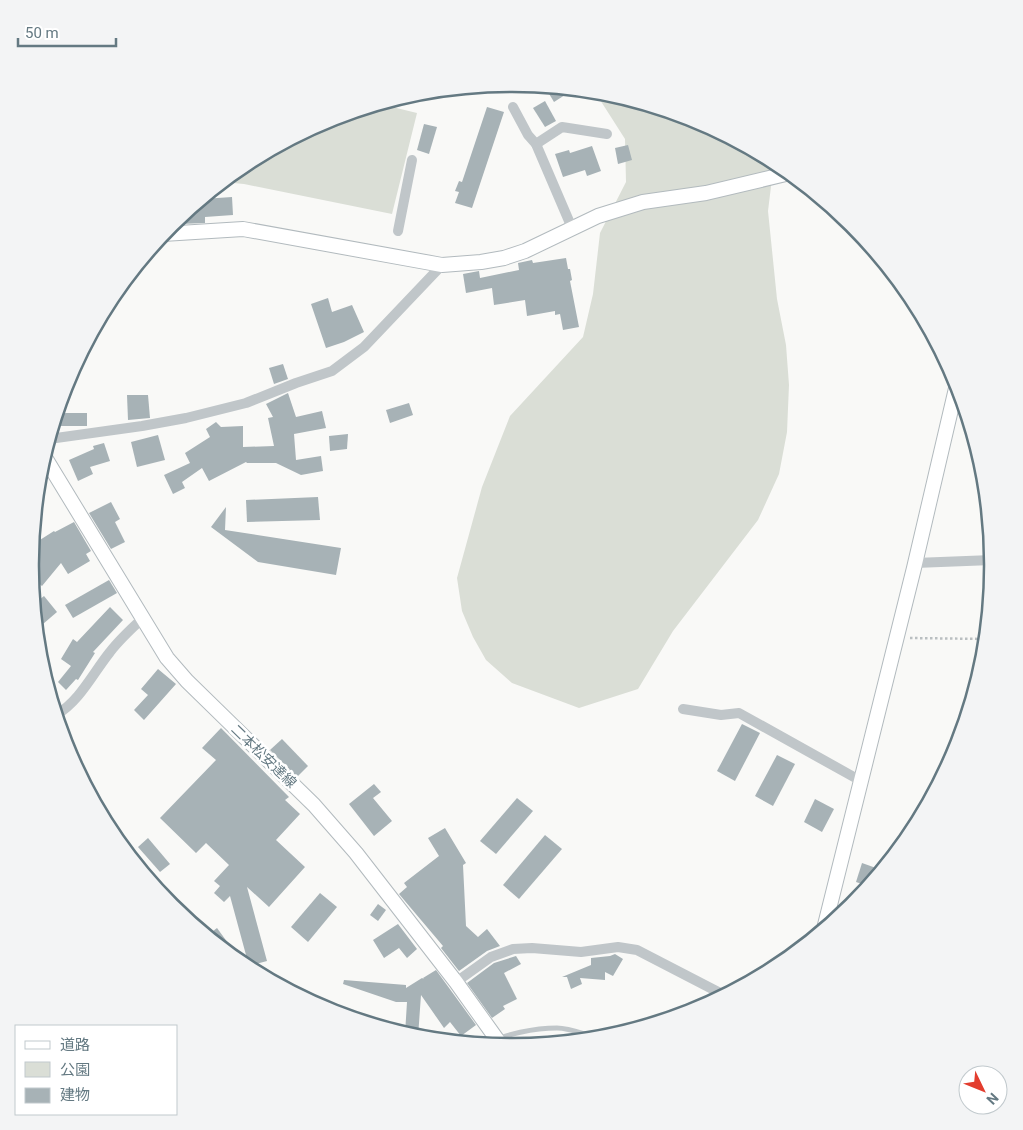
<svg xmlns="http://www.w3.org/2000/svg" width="1023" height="1130" font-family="Roboto,'Noto Sans JP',sans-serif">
  <rect width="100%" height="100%" fill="#f9f9f7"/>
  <g fill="#daded6">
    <polygon points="595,92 606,93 696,120 774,162 768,211 777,299 786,345 789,385 787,432 779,474 758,520 673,631 638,689 579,708 512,683 486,660 473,637 462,611 457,578 482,487 510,416 583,337 593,294 600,233 626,182 625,139"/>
    <polygon points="380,104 417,113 392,214 244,184 223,182 244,164 327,120"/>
  </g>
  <g fill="#a7b2b6">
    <polygon points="545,87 561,88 565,95 554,102"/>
    <polygon points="545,101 556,121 545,127 533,108"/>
    <polygon points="487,107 504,112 472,208 455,203 459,192 455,191 459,181 462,182"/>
    <polygon points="424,124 437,127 429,154 417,150"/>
    <polygon points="628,145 632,160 618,164 615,148"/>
    <polygon points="592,146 601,171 587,176 585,170 563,177 555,154 569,150 570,153"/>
    <polygon points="232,197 233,215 205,217 205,223 180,224 180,217 203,199"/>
    <polygon points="566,258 568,269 570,269 572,280 570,281 579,327 563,330 560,314 555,315 555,311 527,316 525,300 494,305 492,288 466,293 463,274 479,271 480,278 519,270 518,263 532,260 533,263"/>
    <polygon points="328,298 332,312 352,305 364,332 344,342 326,348 311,304"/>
    <polygon points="283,364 288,379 274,384 269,368"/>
    <polygon points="288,393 296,417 322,411 326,428 294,434 296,460 321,456 323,471 301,475 276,463 247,463 246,462 209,481 202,468 182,482 185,488 173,494 164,475 190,463 185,453 210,437 206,429 216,422 221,427 243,426 243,447 274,446 268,418 273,417 266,404"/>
    <polygon points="127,395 148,395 150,418 128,420"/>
    <polygon points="409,403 413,415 390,423 386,410"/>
    <polygon points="66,413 87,413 87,426 53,426 57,414"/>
    <polygon points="348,434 347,449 330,451 329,436"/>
    <polygon points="158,435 165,460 137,467 131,442"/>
    <polygon points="104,443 110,461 90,467 93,474 78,481 69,460 94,449 93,446"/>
    <polygon points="318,497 320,520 247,522 246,500"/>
    <polygon points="111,502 120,519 115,522 125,542 111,549 89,513"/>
    <polygon points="226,507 225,530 341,548 336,575 258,562 211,527"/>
    <polygon points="74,522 91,551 86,554 90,561 68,574 61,563 42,586 31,577 30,565 32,545 54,531 55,532"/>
    <polygon points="109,580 117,593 73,618 65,605"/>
    <polygon points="44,596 57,612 36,630 34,604"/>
    <polygon points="110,607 123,620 93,652 95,653 78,680 76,679 66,690 58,682 71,666 61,659 73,639 77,642"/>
    <polygon points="158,669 176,684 144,720 134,710 148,695 141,689"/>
    <polygon points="742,724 760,733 735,781 717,771"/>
    <polygon points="221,728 289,797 285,800 300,814 276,840 305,867 269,907 247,887 267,961 249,966 230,896 224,902 214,893 220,886 214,881 229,865 206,843 196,853 160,818 216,760 202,748"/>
    <polygon points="282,739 308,766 297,777 270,750"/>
    <polygon points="777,755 795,764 773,806 755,796"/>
    <polygon points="374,784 381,792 373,798 392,821 374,836 349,804"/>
    <polygon points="517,798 533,811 496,854 480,841"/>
    <polygon points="815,799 834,809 822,832 804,822"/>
    <polygon points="445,828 466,863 463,865 466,926 478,937 487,929 500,946 487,951 459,971 441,948 443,946 399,894 407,887 404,883 439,856 428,838"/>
    <polygon points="545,835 562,849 519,899 503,885"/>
    <polygon points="148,838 170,864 160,872 138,847"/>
    <polygon points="862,863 876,868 868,886 856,882"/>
    <polygon points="320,893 337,907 308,942 291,927"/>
    <polygon points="378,904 386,910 378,921 370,915"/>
    <polygon points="398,924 417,949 407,958 399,948 384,958 373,940"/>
    <polygon points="217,928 236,954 234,957 208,935"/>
    <polygon points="615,954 623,959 613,976 605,972 605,980 580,978 582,984 571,989 567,977 562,977 591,965 591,958 610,956"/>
    <polygon points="516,956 521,964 504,973 517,999 503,1006 505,1009 492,1018 467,983 494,963"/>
    <polygon points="436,970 476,1025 461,1036 450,1022 444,1028 421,995 418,1037 405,1034 407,1002 396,1002 343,984 344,980 406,985 406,988 422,978 424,979 423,978"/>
  </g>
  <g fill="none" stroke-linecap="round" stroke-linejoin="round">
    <g stroke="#b2babe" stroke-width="16">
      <g id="secondary">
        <polyline points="163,234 243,229 442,265 481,262 504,258 525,251 598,216 643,202 706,193 790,173"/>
        <polyline points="44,456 167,658 187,681 314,805 356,853 456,982 501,1045"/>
        <polyline points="824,929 914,568 957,384"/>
      </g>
    </g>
    <polyline stroke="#babfc1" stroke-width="2.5" stroke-dasharray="2.5 2.5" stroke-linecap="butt" points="910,638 986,639"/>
    <path stroke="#c0c6c9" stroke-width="5" d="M485 1044C505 1034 535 1028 557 1028 570 1028 586 1035 599 1038"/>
    <g stroke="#c0c6c9" stroke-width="10">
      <polyline points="513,107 528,135 536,144 572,228"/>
      <polyline points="536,144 562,127 607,134"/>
      <polyline points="398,231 412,160"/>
      <polyline points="49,439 142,426 186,418 246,403 296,383 332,371 364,347 442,265"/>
      <polyline points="915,563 992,560"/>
      <polyline points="683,709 721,715 739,713 861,781"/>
      <path d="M56 715C80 701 93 673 110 652 120 639 131 629 143 618"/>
      <polyline points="456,982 491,957 513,949 532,948 581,952 618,947 637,950 724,995"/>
    </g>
    <use href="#secondary" stroke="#fff" stroke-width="14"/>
  </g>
  <g text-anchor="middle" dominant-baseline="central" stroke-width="5" stroke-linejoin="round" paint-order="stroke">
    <g font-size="14" fill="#647982" stroke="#fff">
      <text transform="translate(264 756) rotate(44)">二本松安達線</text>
    </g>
  </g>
  <path d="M0 0H1023V1130H0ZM511 92H512A472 472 0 0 1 984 564V566A472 472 0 0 1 512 1038H511A472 472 0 0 1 39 566V564A472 472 0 0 1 511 92Z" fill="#f3f4f5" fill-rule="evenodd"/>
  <path fill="none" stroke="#647982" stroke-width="2.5" d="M511 92H512A472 472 0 0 1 984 564V566A472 472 0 0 1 512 1038H511A472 472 0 0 1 39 566V564A472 472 0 0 1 511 92Z"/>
  <rect x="15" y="1025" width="162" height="90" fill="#ffffff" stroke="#c1c9cd"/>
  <rect x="25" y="1041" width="25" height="8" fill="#ffffff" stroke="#c1c9cd"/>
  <text x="60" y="1050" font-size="15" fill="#647982">道路</text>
  <rect x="25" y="1062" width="25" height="15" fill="#daded6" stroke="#c1c9cd"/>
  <text x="60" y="1075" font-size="15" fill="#647982">公園</text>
  <rect x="25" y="1088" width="25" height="15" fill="#a7b2b6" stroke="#c1c9cd"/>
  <text x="60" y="1100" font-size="15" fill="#647982">建物</text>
  <g transform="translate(983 1090) rotate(133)"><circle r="24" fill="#ffffff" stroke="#c1c9cd"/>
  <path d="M0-4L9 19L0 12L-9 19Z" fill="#e33d2e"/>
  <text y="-8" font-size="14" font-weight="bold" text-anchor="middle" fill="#647982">N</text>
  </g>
  <path d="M18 38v8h98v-8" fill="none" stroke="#647982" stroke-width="2.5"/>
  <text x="25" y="38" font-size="15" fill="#647982" stroke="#ffffff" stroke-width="4" paint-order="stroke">50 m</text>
</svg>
